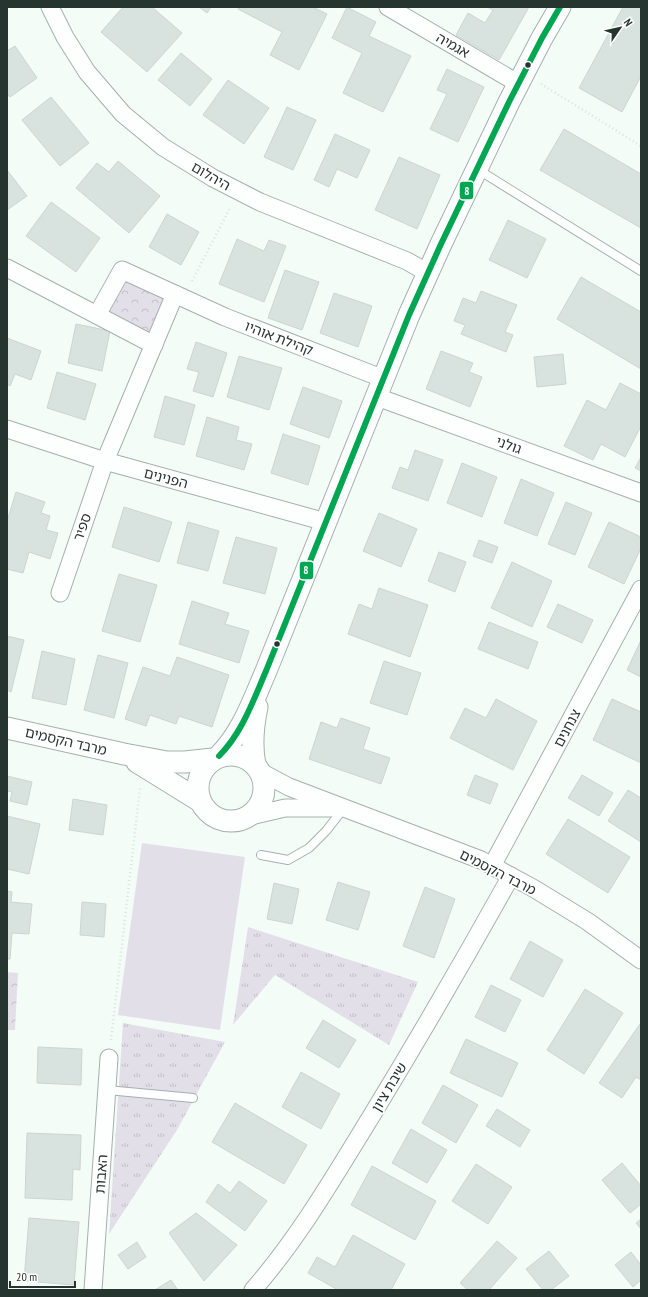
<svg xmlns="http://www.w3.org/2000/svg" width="648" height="1297" font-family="'PT Sans Narrow','Noto Sans Hebrew',sans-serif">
  <defs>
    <pattern id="grass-tufts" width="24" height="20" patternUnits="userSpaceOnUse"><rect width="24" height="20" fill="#e3dfe9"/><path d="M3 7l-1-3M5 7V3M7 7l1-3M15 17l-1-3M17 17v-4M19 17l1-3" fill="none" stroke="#c3c0c8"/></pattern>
    <pattern id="park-crowns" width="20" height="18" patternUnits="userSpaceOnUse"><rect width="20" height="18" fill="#e3dfe9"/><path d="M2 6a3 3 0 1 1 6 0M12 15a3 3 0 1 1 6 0" fill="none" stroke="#c3c0c8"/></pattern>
  </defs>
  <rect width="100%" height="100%" fill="#f4fcf8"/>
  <g fill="url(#grass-tufts)">
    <polygon points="248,927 418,982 389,1045 275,975 233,1025"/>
    <polygon points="123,1023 225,1042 177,1130 109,1234"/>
  </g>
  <g fill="url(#park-crowns)">
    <polygon points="122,270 175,294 154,345 97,315"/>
    <polygon points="7,972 18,973 15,1030 7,1030"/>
  </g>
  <polygon fill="#e3dfe9" points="142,843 245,857 220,1030 118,1015"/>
  <g fill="#d8e3df" stroke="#cbd5d1">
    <polygon points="123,7 152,7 182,33 147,72 101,32"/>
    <polygon points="199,7 211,7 207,13"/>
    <polygon points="240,7 313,7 327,14 299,70 270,55 282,32 238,9"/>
    <polygon points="347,7 376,22 369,36 411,56 383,112 343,93 362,53 332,38"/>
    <polygon points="487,7 529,7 499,60 456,35 468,13 485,23 493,10"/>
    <polygon points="623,7 641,7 641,76 622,112 579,88"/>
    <polygon points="15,46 37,78 10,97 7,94 7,51"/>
    <polygon points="181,53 212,79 190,106 158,80"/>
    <polygon points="447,69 484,87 458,142 430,129 447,94 437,90"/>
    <polygon points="228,80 269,108 244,144 203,115"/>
    <polygon points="51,97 89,143 60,166 22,120"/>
    <polygon points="287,107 316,120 293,170 264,157"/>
    <polygon points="564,129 641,174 641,228 540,170"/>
    <polygon points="335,134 370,150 357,178 337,169 329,187 314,180"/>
    <polygon points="399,157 440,175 417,229 375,210"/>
    <polygon points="118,161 160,196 129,233 76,188 97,163 109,172"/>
    <polygon points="7,170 27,196 7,210"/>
    <polygon points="51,202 100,238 76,272 26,236"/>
    <polygon points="167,214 199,232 181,265 149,247"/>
    <polygon points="508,220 546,239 527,278 489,260"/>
    <polygon points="237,239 264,251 269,240 286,246 264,302 219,284"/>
    <polygon points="285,270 319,282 302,330 268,318"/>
    <polygon points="581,277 641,312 641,369 557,319"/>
    <polygon points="481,291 517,305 505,332 513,335 506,352 461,334 465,325 454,321 463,298 476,303"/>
    <polygon points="334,293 372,306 358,347 320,333"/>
    <polygon points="76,324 110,331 102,371 68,363"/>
    <polygon points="7,338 41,351 31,380 15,374 10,386 7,384"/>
    <polygon points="196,342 227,353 213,397 193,391 199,372 187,369"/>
    <polygon points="441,351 473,363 469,372 482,377 470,407 426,389"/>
    <polygon points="563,354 566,384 537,387 534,357"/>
    <polygon points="239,356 282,368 269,410 227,397"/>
    <polygon points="57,372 96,384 85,420 47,408"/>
    <polygon points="620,383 641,394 641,426 625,457 601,444 593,460 564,446 587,400 606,410"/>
    <polygon points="303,387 342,401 329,438 290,424"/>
    <polygon points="165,396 195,405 184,445 154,437"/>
    <polygon points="207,417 239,427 236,440 252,444 244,470 196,456"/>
    <polygon points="283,434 320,446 308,485 271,473"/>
    <polygon points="415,450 443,460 428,501 392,488 400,467 408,470"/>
    <polygon points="641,457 641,471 635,468"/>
    <polygon points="462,463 497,477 482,517 447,503"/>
    <polygon points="521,479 554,493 537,536 504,523"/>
    <polygon points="16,492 45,502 41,513 50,516 46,530 58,533 50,559 29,552 23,573 7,569 7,521"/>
    <polygon points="566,502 592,513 575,555 548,544"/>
    <polygon points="124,507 172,522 159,562 112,547"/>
    <polygon points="379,513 417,529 401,567 363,551"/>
    <polygon points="188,522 219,531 208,571 177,563"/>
    <polygon points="609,522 641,537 641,548 624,584 588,567"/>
    <polygon points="236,537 277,548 265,594 223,583"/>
    <polygon points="479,540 498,547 492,563 473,556"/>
    <polygon points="439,552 466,562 455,592 428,581"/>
    <polygon points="512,562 552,581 532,627 491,608"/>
    <polygon points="119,574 157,585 140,642 102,631"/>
    <polygon points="379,588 428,605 410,657 348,634 359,604 372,609"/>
    <polygon points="192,601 229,613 225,624 249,631 239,663 179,644"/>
    <polygon points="558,604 593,620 582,643 547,627"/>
    <polygon points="489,622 538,642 528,669 478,649"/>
    <polygon points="7,636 24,640 11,692 7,690"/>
    <polygon points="641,640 641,677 627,670"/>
    <polygon points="42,651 75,659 66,705 32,698"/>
    <polygon points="98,655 128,663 114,718 84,710"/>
    <polygon points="177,657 229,675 212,727 179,716 176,724 150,715 146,726 125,719 143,667 170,676"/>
    <polygon points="384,661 421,673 407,715 370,703"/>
    <polygon points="496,699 537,721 513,770 450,738 465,708 486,718"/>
    <polygon points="612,699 641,712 641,763 593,740"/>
    <polygon points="341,718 370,728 363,749 390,758 381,784 309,759 321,722 337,728"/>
    <polygon points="475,775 498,784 490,804 467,795"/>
    <polygon points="582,775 613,793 599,816 568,798"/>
    <polygon points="7,776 32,782 27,805 10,801 12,792 7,791"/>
    <polygon points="628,790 641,798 641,842 608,821"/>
    <polygon points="73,799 107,805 103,835 69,830"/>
    <polygon points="7,816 40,824 29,874 7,869"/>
    <polygon points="568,819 630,857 608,893 546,854"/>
    <polygon points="338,882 370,892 358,930 326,920"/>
    <polygon points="274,883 299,889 292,924 267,919"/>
    <polygon points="425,887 455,899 434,958 403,946"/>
    <polygon points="7,891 12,892 11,902 32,904 29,934 12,933 10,959 7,959"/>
    <polygon points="82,902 106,904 104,937 80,935"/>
    <polygon points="530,941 563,960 543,997 510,979"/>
    <polygon points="491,985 521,1000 505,1032 475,1017"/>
    <polygon points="585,989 623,1013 584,1074 547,1050"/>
    <polygon points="323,1020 356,1040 339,1068 306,1048"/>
    <polygon points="640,1024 641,1025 641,1080 636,1077 622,1098 599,1083"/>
    <polygon points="466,1039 518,1063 502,1097 450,1073"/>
    <polygon points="38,1047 82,1049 81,1085 37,1083"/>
    <polygon points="301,1072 340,1094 321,1129 282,1107"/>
    <polygon points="443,1085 478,1105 456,1143 422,1123"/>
    <polygon points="235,1103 307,1145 284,1184 212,1142"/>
    <polygon points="497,1109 530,1130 520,1147 486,1126"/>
    <polygon points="411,1129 447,1150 427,1183 392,1163"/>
    <polygon points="27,1133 81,1135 80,1170 73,1169 72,1200 25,1198"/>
    <polygon points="622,1163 641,1186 641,1204 630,1213 602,1180"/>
    <polygon points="476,1164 512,1187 488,1224 452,1201"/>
    <polygon points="372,1166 436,1201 415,1240 351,1205"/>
    <polygon points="239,1181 267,1201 245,1231 206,1202 218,1184 230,1193"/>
    <polygon points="196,1213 237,1245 204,1281 169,1233"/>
    <polygon points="29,1218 79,1222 74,1285 24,1281"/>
    <polygon points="641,1219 641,1229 636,1223"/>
    <polygon points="353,1235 405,1264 391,1290 338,1290 308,1273 317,1257 335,1267"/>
    <polygon points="497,1241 517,1258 489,1290 468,1290 460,1283"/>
    <polygon points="137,1242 146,1257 128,1269 118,1255"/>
    <polygon points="549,1251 569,1276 551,1290 543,1290 526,1269"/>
    <polygon points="631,1252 641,1265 641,1280 633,1287 615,1265"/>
    <polygon points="171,1280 178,1290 155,1290"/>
  </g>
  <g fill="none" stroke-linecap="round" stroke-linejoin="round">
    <g stroke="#a5b0ac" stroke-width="10">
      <g id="service">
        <polyline points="477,169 641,271"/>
        <polyline points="261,855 288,860 309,848 326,831 344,808"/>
        <polyline points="107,1090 193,1098"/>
      </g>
    </g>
    <g stroke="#a5b0ac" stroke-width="19">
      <g id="minor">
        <polyline points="50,7 65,37 87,72 123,114 163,147 213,178 260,202 407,261 428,273"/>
        <polyline points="388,7 519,84"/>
        <polyline points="7,268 154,345"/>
        <polyline points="97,315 122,270 225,317 384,379"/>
        <polyline points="377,397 641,493"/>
        <polyline points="7,429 105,461 326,522"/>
        <polyline points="60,593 105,461 175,294"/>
        <polyline points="261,772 289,787 481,860 533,888 587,921 641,960"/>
        <polyline points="246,817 285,808 331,808"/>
        <polyline points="492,866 641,589"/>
        <polyline points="93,1290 109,1058"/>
        <path d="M253 1290C300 1236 335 1175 372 1115 420 1036 466 957 511 876"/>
      </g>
    </g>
    <g stroke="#a5b0ac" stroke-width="23">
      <g id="tertiary">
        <polyline points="7,728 124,754 167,762 185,762 213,759"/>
        <circle cx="231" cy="788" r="33"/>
        <path d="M219 756C242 733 253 701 266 671L409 315 441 244 509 102 542 38 560 7"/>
        <polyline points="137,762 200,801"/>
        <path d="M255 765C251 745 253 726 257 707"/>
      </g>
    </g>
    <g stroke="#dde0de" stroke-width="2.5" stroke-dasharray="1 3" stroke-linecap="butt">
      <polyline points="541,84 641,146"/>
      <polyline points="192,281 230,208"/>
      <polyline points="111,1040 140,788"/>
    </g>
    <use href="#service" stroke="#fdfffe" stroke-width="8"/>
    <use href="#minor" stroke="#fdfffe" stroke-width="17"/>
    <use href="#tertiary" stroke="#fdfffe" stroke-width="21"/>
    <g stroke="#fff" stroke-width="9">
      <path id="bus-1" d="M219 756C242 733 253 701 266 671L409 315 441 244 509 102 542 38 560 7"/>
    </g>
    <use href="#bus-1" stroke="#00a651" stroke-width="6"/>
  </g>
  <g fill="#273531" stroke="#fff" stroke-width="1.5">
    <circle cx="528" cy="65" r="3.5"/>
    <circle cx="277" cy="644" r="3.5"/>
  </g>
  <g text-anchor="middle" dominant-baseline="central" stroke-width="3.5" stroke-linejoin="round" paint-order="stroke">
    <g font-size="14" fill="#273531" stroke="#fff">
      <text transform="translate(453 45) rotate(30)">אגמיה</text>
      <text transform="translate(211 176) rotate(30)">היהלום</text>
      <text transform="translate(279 338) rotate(21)">קהילת אוהיו</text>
      <text transform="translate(509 445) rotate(20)">גולני</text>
      <text transform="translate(166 478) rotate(15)">הפנינים</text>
      <text transform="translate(82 527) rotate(-71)">ספיר</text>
      <text transform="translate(567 728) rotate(-62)">צנחנים</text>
      <text transform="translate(66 741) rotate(13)">מרבד הקסמים</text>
      <text transform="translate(498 872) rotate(27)">מרבד הקסמים</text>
      <text transform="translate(389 1087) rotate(-59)">שיבת ציון</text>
      <text transform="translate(101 1174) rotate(-86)">האבות</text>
    </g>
  </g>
  <g stroke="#fff" stroke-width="1.5">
    <rect x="459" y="181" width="15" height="19" rx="4" fill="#00a651"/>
    <rect x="299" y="561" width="15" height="19" rx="4" fill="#00a651"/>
  </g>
  <g font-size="11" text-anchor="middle" font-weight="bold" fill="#fff">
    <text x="467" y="195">8</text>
    <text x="306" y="574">8</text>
  </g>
  <rect width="648" height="1297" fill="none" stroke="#273531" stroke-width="16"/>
  <g transform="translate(620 28) rotate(56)" stroke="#ffffff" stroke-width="3" paint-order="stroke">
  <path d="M0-3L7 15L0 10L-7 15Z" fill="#273531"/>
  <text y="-6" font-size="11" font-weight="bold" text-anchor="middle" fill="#273531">N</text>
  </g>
  <path d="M10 1281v6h65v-6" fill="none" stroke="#273531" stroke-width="2"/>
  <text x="16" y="1281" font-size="12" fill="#273531" stroke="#ffffff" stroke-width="3" paint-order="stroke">20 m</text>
</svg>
